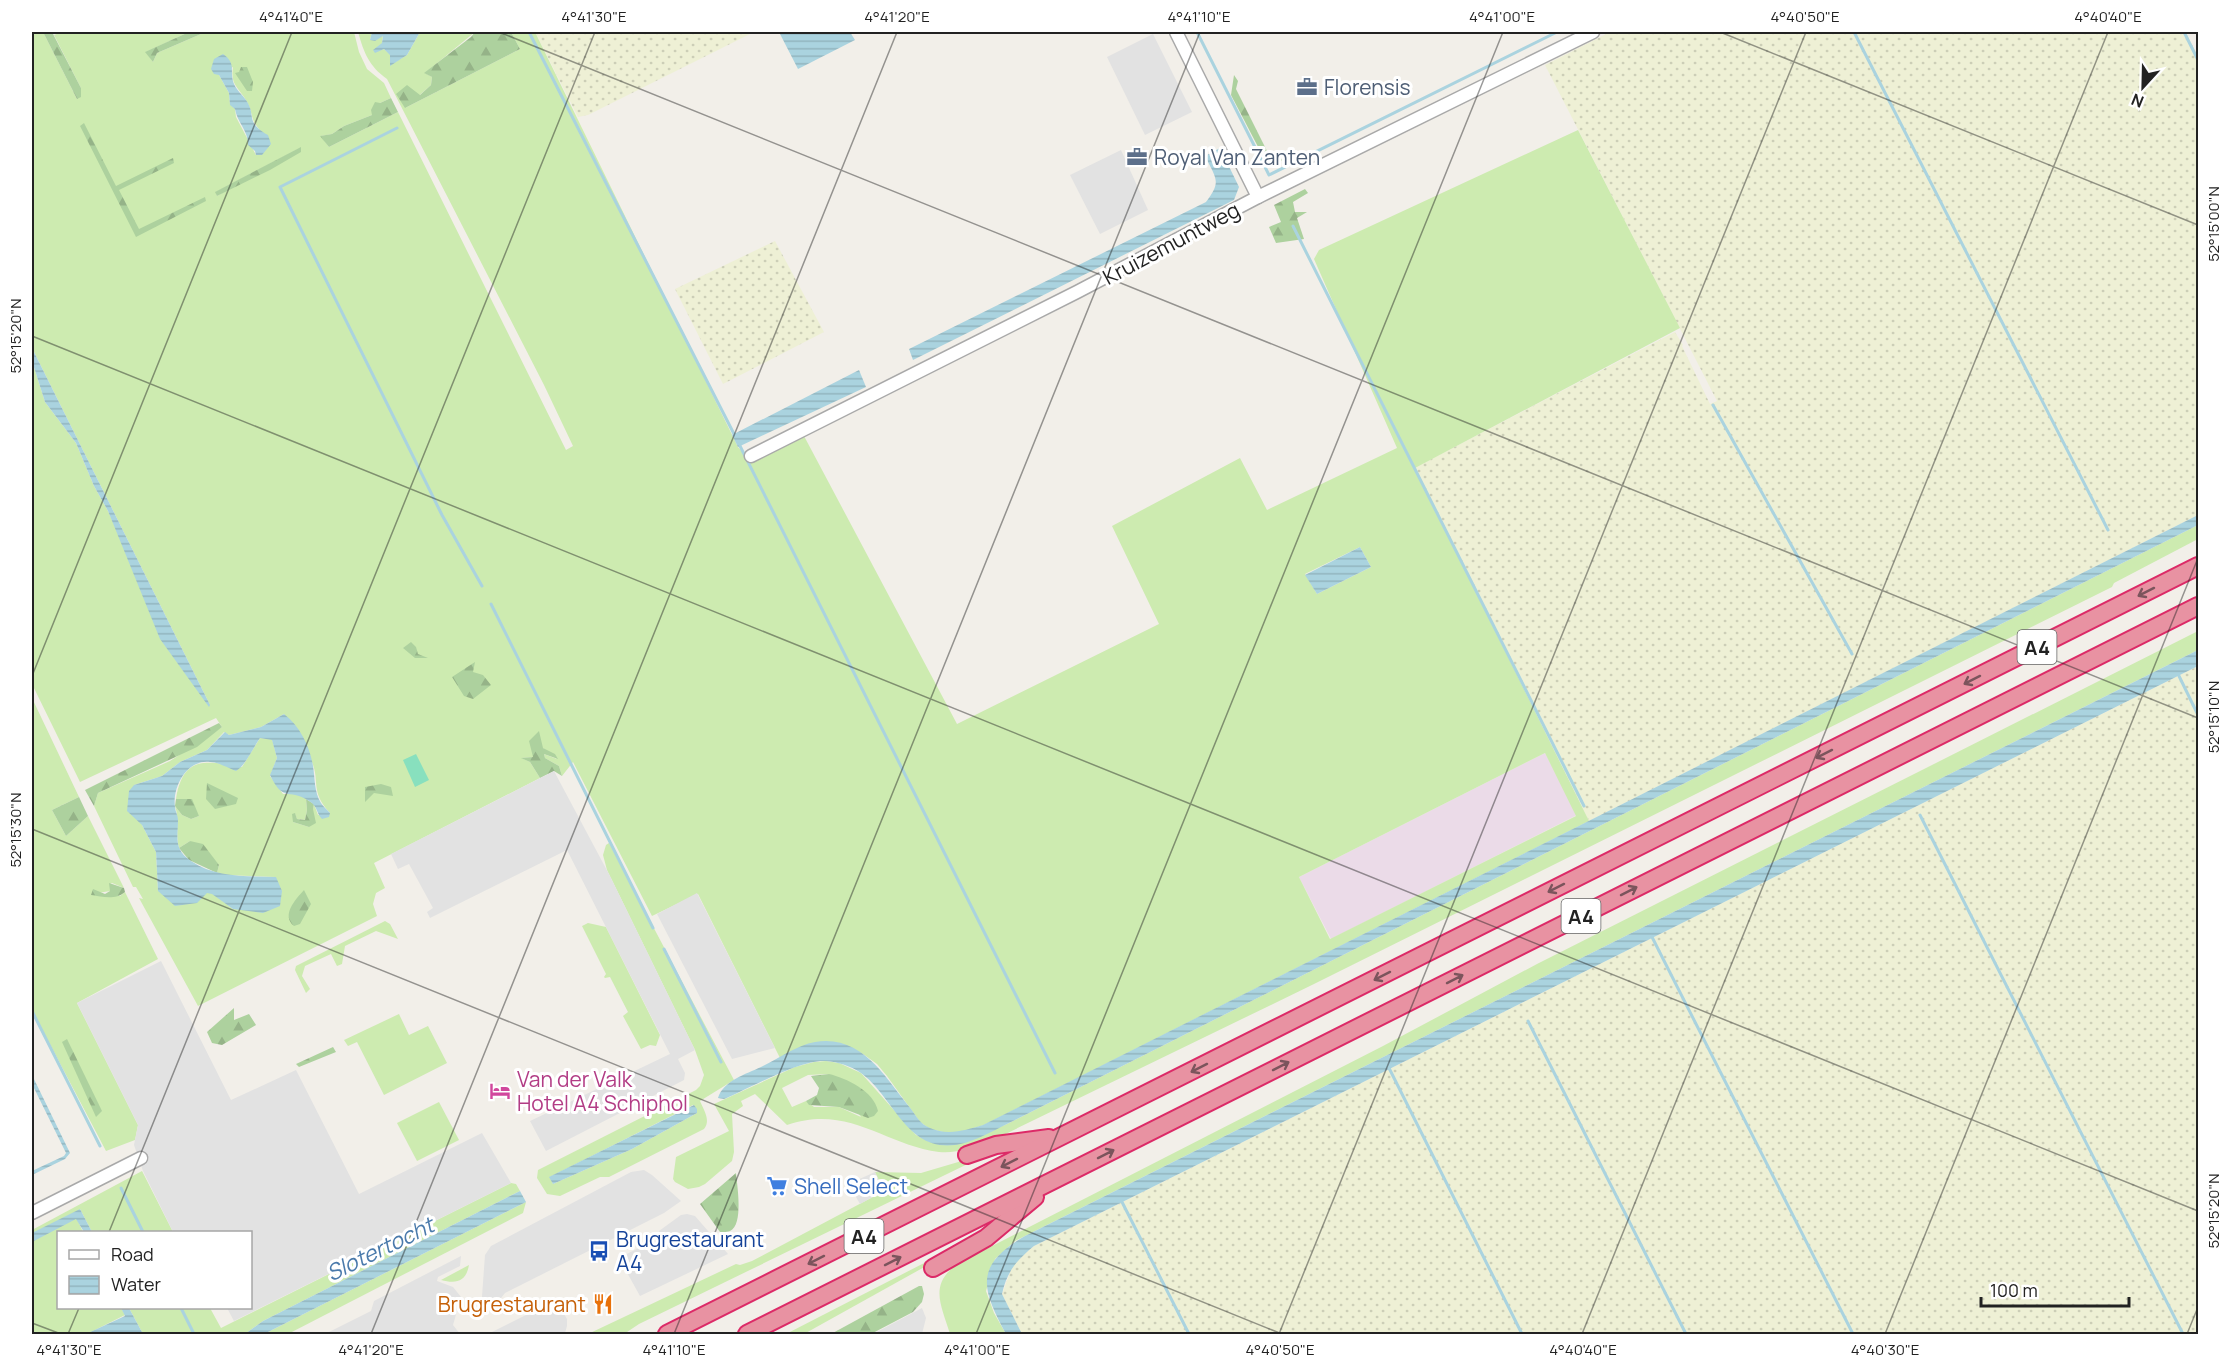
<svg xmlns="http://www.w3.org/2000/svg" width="2230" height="1366" font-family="Manrope,sans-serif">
  <defs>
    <pattern id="farmland-dots" width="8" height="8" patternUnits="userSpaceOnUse" patternTransform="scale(1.5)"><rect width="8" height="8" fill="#eef0d5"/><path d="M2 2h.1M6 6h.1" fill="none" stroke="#ccceb7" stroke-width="1.8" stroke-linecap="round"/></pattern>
    <pattern id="forest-firs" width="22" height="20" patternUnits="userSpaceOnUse" patternTransform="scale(1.5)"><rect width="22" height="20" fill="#add19e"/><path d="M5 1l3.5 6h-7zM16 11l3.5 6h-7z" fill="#95b388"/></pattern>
    <pattern id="water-rules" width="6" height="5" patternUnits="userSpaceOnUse" patternTransform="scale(1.5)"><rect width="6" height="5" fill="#aad3df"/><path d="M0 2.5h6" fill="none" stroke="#92b5bf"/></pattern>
  </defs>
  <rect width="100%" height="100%" fill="#f2efe9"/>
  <polygon fill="#ebdbe8" points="1545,753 1577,815 1331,939 1299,877"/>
  <g fill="url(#farmland-dots)">
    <polygon points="535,32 754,32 588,115 578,117"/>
    <polygon points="1610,32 2186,32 2198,57 2198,515 1589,821 1414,468 1675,332 1683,345 1682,346 1710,404 1717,401 1545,65"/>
    <polygon points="775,241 824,332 723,384 675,289"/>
    <polygon points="2198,666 2198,1334 1022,1334 1002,1294 1012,1267 1018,1259 1034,1246"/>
  </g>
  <g fill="#cdebb0" fill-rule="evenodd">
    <path d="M32 32H43L77 99 81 88 54 35 62 32H189L146 52 153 62 157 53 201 34 200 32H354L359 52 367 69 384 83 391 98 380 103 372 115 344 126 332 134 321 136 329 147 398 112 566 450 573 446 544 385 387 79C369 66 364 53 358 32H372L370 40 383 35 381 50 384 49 391 55 390 65 407 55 420 32H475L425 73 432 77 431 85 405 108 520 49 511 32H535L738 447 752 463 804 436 957 724 1159 624 1112 526 1240 458 1267 510 1397 448 1314 259 1319 250 1578 130 1680 328 1415 468 1589 821 984 1125 961 1132H943L930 1129 920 1122 887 1076 877 1064 863 1054 801 1047 780 1058 698 894 652 916 573 762 562 776 559 766 545 758 544 754 557 759 543 748 534 757 522 758 530 762 540 778 374 863 385 888 376 893 373 904 377 916 198 1006 139 898 143 899 136 887H133L94 806 98 793 170 761 222 727 216 718 80 782 32 684V361L45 402 76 443 94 486 108 511 128 556 210 705 32 348ZM233 67C230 86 239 87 247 102 253 112 250 119 259 129L256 155 236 117 235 109 230 104 229 93 219 75ZM300 148 217 196 216 192ZM1360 547 1371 567 1317 594 1305 574ZM284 714C293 730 303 744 311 760 321 781 309 790 330 813L318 815 314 804 309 827 293 822 295 814 297 819 305 820 307 810 306 799 299 794H283L270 776 277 758 272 739 260 738 242 767C206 761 183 755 176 799L183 800 199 816 191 819 182 815 175 806C180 821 175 834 179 848L190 841 219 865 217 873 224 875 275 877 233 909 212 893 158 891 156 852 142 825 134 785 162 776 180 762 207 750 224 732 229 735 261 727ZM1545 753 1576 816 1330 939 1299 877Z"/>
    <path d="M2198 525V539L2114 583 2112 587 1314 984 989 1142C973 1147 956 1154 939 1152 884 1145 849 1104 787 1125L755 1094 741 1101 743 1106 732 1114 734 1152 732 1161 705 1184 699 1187 688 1189 675 1182 673 1179 676 1157 729 1131 714 1104 795 1067 814 1062 826 1061 839 1063 861 1073 916 1135 928 1141 941 1145 1005 1125ZM829 1074 861 1117 839 1107H814L806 1101 792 1107 782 1088 808 1075Z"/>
    <path d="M2198 631V650L1025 1236 1015 1241 995 1259 986 1291 994 1313 1006 1334H950C941 1304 928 1284 959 1263L1383 1046 1537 964Z"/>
    <polygon points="32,698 79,797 52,810 66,836 88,816 124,888 112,883 110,884 110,891 92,894 120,896 125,892 158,959 77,1003 138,1125 135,1140 106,1151 32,1010"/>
    <path d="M609 843 734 1080 700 1101C704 1111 711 1120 704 1129L609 1177H600L560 1196 547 1194 537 1178 538 1170 696 1090 700 1086 704 1075 695 1050 607 870 603 855 606 845ZM693 1105 697 1113 632 1149 553 1184 550 1177Z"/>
    <polygon points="385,921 390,924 398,939 376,931 345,946 342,964 337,966 331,954 305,966 302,976 310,989 306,993 295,970 296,966"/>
    <polygon points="588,923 606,927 660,1035 656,1046 650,1045 641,1049 623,1016 628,1012 610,977 605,978 604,977 606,974 582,926"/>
    <polygon points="399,1014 409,1035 428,1026 447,1063 384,1095 357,1042 348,1046 344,1040"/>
    <polygon points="439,1102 459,1140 417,1161 397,1123"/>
    <polygon points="982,1155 982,1157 639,1324 624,1334 588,1334 736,1264 740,1265 752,1261 884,1191 875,1172 921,1173"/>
    <polygon points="142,1171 173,1232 92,1232 80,1209 77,1219 83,1232 58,1232 58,1308 121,1308 125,1315 87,1334 32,1334 32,1230"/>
    <polygon points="511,1183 516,1184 520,1191 263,1321 245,1334 143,1334 129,1308 210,1308 221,1328"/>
    <polygon points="526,1202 523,1213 288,1334 264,1334"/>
    <polygon points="930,1260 928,1265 804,1334 786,1334"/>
    <path d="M469 1265C466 1282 456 1284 441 1280Z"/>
  </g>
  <g fill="url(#forest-firs)">
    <polygon points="43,32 52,32 81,88 81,97 77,99"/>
    <polygon points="189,32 200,32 201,34 157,53 153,62 145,52"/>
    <polygon points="475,32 511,32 520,49 405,108 396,94 407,85 420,95 431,85 432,77 424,73 471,37"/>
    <polygon points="241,67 247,67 253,82 252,91 247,91 235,73 239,72"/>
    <polygon points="1234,75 1238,81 1236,89 1268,153 1283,160 1268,166 1231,95"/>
    <polygon points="391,98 398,112 329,147 320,136 332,134 344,126 372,115 371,110 375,102 380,103"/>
    <polygon points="84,123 116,186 173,158 174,163 119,190 139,229 205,197 206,201 136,237 80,126"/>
    <polygon points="301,147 301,152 270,170 217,196 215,192"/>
    <polygon points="1305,189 1308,193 1293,202 1295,212 1307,212 1297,218 1304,239 1276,243 1269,227 1281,222 1274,205"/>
    <polygon points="411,642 416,647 418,654 428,658 415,658 403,648"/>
    <polygon points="475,662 473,672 483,675 491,685 473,699 464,696 452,677"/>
    <polygon points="219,723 222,727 197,747 98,793 94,806 85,790"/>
    <polygon points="539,731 543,748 555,754 558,759 544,754 545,758 559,766 562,776 554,771 540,778 530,762 521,758 533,757 529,741"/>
    <polygon points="207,783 238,798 236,804 215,809 206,799"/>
    <polygon points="381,784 391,787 393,796 374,793 365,802 365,787"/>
    <polygon points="79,797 88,816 66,836 52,810"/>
    <polygon points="176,799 192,799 199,816 191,819 182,815 175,806"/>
    <polygon points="306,799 314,804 313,809 316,823 309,827 293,822 292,814 295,813 297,819 305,820 307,810"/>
    <polygon points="190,841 203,844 219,865 217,873 189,860 179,848"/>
    <path d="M109 883 124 888 125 892C116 900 103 897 91 895L93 889 105 894 110 891Z"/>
    <path d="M304 890 311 904 300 924 294 926C281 915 295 900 304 890Z"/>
    <polygon points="234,1008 234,1020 249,1014 256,1025 222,1045 212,1043 207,1032"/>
    <polygon points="67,1039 102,1111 96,1117 62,1042"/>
    <polygon points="333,1047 336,1052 299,1067 296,1064"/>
    <path d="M829 1074C846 1078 874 1091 878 1111L874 1116 868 1118 839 1107 809 1105 806 1101 817 1095 819 1088 811 1076Z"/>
    <path d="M736 1173C737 1185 744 1225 730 1231 729 1232 722 1232 720 1232L700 1204Z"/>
    <polygon points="919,1286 922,1286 924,1294 922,1302 913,1312 871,1334 831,1334"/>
  </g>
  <polygon fill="#88e0be" points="416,754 429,780 415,787 403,760"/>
  <g fill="#e2e2e2">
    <polygon points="1153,34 1192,112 1145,135 1107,57"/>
    <polygon points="1121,150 1148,210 1100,234 1070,175"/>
    <polygon points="554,771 611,878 695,1050 678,1059 685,1073 684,1080 546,1151 530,1121 670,1054 567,850 430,918 427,912 433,908 409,864 398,869 391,854"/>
    <polygon points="697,893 775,1048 732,1059 657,914"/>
    <polygon points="161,961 231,1100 296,1070 359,1194 482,1133 511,1183 234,1321 227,1308 250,1308 250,1232 173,1232 143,1171 134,1145 138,1125 77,1003"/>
    <polygon points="644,1170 652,1175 681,1201 664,1213 505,1293 497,1303 481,1310 485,1255 491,1246 631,1172"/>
    <polygon points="875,1172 884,1191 860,1204 856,1197 857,1186 855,1181"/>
    <polygon points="687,1214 695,1216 728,1254 640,1296 619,1258 662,1236 659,1231 681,1215"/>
    <polygon points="461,1256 460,1266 438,1277 437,1281 453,1287 461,1297 453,1325 460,1334 325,1334 371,1311 374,1301"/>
    <polygon points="548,1304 558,1304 567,1319 567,1326 565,1333 488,1334"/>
    <polygon points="922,1308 926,1318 922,1334 873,1334"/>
  </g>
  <g fill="url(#water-rules)">
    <polygon points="372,32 420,32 407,55 390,66 390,55 384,49 375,53 373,50 382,43 383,36 375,41 370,40"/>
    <polygon points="779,32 850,32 855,40 798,69"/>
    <path d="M223 54C237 64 229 70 234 84 237 91 242 94 246 100 257 116 244 121 268 135L271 144 262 155H256L255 151 248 145C249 132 237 122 235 109L230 105 229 93 219 75 214 74 211 69 214 59Z"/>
    <path d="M1220 148 1239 187 1234 200 913 360 909 349 1206 202C1222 181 1216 179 1205 156Z"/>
    <polygon points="32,348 210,705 209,707 160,639 108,511 94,486 76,443 45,402 32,361"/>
    <polygon points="859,370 866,387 738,447 732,435"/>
    <path d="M2198 515V525L1005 1125C993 1131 980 1138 968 1142 908 1161 896 1098 861 1073 851 1066 838 1062 826 1061 800 1059 751 1088 724 1099L718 1098C723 1081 746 1074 761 1067 778 1059 797 1045 815 1042 863 1034 886 1079 911 1109 917 1117 920 1124 930 1128 948 1136 966 1130 983 1125Z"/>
    <polygon points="1360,547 1371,567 1317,594 1305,575"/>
    <path d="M2198 650V666L1034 1246C1017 1260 1007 1271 1002 1294L1022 1334H1006C982 1289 973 1266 1025 1236Z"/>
    <path d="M284 714C300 726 310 747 313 766 315 778 314 792 321 803 323 806 327 810 330 813L329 817 322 819C317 814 317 807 312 803 290 786 284 805 270 775L277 758 272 740 260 738C253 748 246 765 236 771 228 768 218 762 210 762 187 759 172 787 175 807 175 811 178 815 178 820 178 837 173 849 191 861 216 878 246 876 276 877L282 891 280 906 263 913 233 909 212 894 207 893 197 903 175 906 158 891 156 852 142 825 127 811 129 791 134 785 162 776 180 762 207 750 225 732 229 735 261 727Z"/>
    <polygon points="32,1075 70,1153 65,1159 32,1175 32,1171 64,1156 66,1153 32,1084"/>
    <polygon points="694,1105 697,1109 697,1113 632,1149 553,1184 549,1177"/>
    <polygon points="520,1191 526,1202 264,1334 245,1334 263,1321"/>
    <polygon points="80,1209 92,1232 84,1232 76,1219 32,1242 32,1233"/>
    <polygon points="121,1308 129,1308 143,1334 86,1334 125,1316"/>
  </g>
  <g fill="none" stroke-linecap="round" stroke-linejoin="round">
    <g stroke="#aad3df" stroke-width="3">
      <polyline points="529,32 734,434"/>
      <polyline points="1197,32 1269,175 1557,32"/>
      <polyline points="1854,32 2108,530"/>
      <polyline points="2184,32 2198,60"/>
      <polyline points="397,128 280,187 442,515 482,586"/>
      <polyline points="1293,226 1584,806"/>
      <polyline points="1713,405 1852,654"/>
      <polyline points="740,446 1055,1073"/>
      <polyline points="491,604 653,928"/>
      <polyline points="2179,676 2198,715"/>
      <polyline points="1920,815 2183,1334"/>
      <polyline points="1652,937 1853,1334"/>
      <polyline points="664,949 721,1062"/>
      <polyline points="32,1011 100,1146"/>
      <polyline points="1528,1021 1686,1334"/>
      <polyline points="1389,1068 1522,1334"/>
      <polyline points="121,1188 143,1232"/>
      <polyline points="1122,1202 1189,1334"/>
      <polyline points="181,1308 194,1334"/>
    </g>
    <g stroke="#a9a9a9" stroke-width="15">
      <g id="minor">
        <polyline points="1176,32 1258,197"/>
        <polyline points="751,456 1077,292 1258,197 1593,32"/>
        <polyline points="32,1213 141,1158"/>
      </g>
    </g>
    <g stroke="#dc2a67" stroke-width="20">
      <g id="highway">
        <polyline points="967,1155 996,1145 1049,1138"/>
        <polyline points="933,1268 986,1238 1035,1197"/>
        <polyline points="667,1334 2198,566"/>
        <polyline points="747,1334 2198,606"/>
      </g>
    </g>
    <use href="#minor" stroke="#fff" stroke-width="12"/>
    <use href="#highway" stroke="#e892a2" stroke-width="16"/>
  </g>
  <defs><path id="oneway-shaft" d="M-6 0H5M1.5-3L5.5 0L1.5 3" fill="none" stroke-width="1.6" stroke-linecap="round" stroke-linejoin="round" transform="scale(1.5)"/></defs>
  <g stroke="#7b545c">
    <use href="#oneway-shaft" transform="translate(2146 592) rotate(153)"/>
    <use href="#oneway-shaft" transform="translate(1972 680) rotate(153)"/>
    <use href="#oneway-shaft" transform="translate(1824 754) rotate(153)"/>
    <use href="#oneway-shaft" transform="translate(1556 888) rotate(153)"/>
    <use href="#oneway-shaft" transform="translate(1629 891) rotate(-27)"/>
    <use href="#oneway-shaft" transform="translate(1382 976) rotate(153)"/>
    <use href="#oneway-shaft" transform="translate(1455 979) rotate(-27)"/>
    <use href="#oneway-shaft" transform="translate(1281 1066) rotate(-27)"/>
    <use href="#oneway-shaft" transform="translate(1199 1068) rotate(153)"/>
    <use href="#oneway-shaft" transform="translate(1106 1154) rotate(-27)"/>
    <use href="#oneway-shaft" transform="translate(1009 1163) rotate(153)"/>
    <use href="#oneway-shaft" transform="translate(816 1260) rotate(153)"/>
    <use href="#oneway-shaft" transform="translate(893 1261) rotate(-27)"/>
  </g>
  <path fill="none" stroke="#222" stroke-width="1.5" stroke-opacity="0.45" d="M499 32 2198 718M1720 32 2198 225M32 336 2198 1211M32 676 292 32M32 829 1282 1334M109 1232 595 32M32 1323 61 1334M68 1334 79 1308M371 1334 897 32M674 1334 1200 32M976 1334 1503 32M1279 1334 1806 32M1582 1334 2108 32M1885 1334 2198 558M2187 1334 2198 1307"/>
  <defs>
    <g id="office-bare" transform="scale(1.62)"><path d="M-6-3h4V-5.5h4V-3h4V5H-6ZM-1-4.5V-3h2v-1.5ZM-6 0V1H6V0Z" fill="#5c6f8a" stroke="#fff" stroke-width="2.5" paint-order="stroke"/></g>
    <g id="hotel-bare" transform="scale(1.62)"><path d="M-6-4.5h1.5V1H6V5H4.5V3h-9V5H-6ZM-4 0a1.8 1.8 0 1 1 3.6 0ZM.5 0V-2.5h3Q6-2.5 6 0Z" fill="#d1479c" stroke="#fff" stroke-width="2.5" paint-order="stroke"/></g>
    <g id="supermarket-bare" transform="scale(1.62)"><path d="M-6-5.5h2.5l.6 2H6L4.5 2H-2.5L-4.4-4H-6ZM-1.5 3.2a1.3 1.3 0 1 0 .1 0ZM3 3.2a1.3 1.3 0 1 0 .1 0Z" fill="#3f7fe0" stroke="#fff" stroke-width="2.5" paint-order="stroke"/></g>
    <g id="bus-bare" transform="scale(1.62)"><path d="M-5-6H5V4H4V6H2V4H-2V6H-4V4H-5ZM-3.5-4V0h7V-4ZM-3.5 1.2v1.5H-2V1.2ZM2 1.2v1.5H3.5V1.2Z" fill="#1a4fb4" stroke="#fff" stroke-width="2.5" paint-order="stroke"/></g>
    <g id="restaurant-bare" transform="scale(1.62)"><path d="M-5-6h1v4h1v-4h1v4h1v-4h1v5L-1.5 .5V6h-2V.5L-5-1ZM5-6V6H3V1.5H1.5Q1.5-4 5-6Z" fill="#e8710a" stroke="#fff" stroke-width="2.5" paint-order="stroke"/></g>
  </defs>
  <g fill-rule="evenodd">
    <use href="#office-bare" x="1307" y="87"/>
    <use href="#office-bare" x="1137" y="157"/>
    <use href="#hotel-bare" x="500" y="1091"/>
    <use href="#supermarket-bare" x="777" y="1186"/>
    <use href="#bus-bare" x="599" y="1251"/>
    <use href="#restaurant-bare" x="603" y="1304"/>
  </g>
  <g text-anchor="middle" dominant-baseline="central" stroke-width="6" stroke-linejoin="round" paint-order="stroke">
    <g fill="#fff" stroke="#646464" stroke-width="1.5">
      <rect x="2017.5" y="630" width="39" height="34" rx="4.5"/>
      <rect x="1561.5" y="899" width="39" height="34" rx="4.5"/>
      <rect x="844.5" y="1219" width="39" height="34" rx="4.5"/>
    </g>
    <g font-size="20" font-weight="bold" fill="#222">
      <text x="2037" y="647">A4</text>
      <text x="1581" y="916">A4</text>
      <text x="864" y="1236">A4</text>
    </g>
    <g font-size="21" fill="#4e5e75" stroke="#fff" text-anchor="start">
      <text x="1324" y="87">Florensis</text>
      <text x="1154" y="157">Royal Van Zanten</text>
    </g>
    <g font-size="21" fill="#222" stroke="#fff">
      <text transform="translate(1171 243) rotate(-28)">Kruizemuntweg</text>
    </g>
    <g font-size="21" fill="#b23c85" stroke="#fff" text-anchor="start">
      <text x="517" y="1079">Van der Valk<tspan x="517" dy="24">Hotel A4 Schiphol</tspan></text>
    </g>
    <g font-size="21" fill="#366cbe" stroke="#fff" text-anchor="start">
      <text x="794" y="1186">Shell Select</text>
    </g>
    <g font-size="21" fill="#164399" stroke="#fff" text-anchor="start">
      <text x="616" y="1239">Brugrestaurant<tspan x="616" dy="24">A4</tspan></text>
    </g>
    <g font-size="21" fill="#c56008" stroke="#fff" text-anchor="end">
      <text x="586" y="1304">Brugrestaurant</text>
    </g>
    <g font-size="22" font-style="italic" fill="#4a7aab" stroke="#fff">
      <text transform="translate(380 1249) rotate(-26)">Slotertocht</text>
    </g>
  </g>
  <rect width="2230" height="1366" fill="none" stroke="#ffffff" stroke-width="66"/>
  <rect x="57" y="1231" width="195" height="78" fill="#ffffff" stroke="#a7a7a7" stroke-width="1.5"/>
  <rect x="69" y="1250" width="30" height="9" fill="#ffffff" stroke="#a7a7a7" stroke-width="1.5"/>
  <text x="111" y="1261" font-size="18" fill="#222222">Road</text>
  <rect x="69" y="1276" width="30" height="18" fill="url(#water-rules)" stroke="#a7a7a7" stroke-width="1.5"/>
  <text x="111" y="1291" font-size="18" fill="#222222">Water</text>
  <g transform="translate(2143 87) rotate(202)" stroke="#ffffff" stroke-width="4.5" paint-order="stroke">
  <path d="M0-4.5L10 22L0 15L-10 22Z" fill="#222222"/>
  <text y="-9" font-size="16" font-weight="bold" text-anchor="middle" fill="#222222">N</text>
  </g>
  <path d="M1981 1297v9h148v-9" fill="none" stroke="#222222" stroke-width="3"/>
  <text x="1990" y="1297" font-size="18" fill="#222222" stroke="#ffffff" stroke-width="4.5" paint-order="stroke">100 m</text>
  <rect x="33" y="33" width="2164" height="1300" fill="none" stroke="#222" stroke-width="2"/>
  <g font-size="15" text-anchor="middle" fill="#222">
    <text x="291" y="22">4°41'40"E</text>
    <text x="594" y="22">4°41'30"E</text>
    <text x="897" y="22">4°41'20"E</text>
    <text x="1199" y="22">4°41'10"E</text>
    <text x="1502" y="22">4°41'00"E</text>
    <text x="1805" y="22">4°40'50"E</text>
    <text x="2108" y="22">4°40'40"E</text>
    <text transform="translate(2214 224) rotate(-90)" y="5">52°15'00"N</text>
    <text transform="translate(16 336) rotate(-90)" y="5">52°15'20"N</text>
    <text transform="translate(2214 717) rotate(-90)" y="5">52°15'10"N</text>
    <text transform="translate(16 830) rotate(-90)" y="5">52°15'30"N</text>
    <text transform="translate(2214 1211) rotate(-90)" y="5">52°15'20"N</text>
    <text x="69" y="1355">4°41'30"E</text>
    <text x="371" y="1355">4°41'20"E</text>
    <text x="674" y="1355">4°41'10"E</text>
    <text x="977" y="1355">4°41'00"E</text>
    <text x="1280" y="1355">4°40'50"E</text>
    <text x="1583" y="1355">4°40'40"E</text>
    <text x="1885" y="1355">4°40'30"E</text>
  </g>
</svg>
